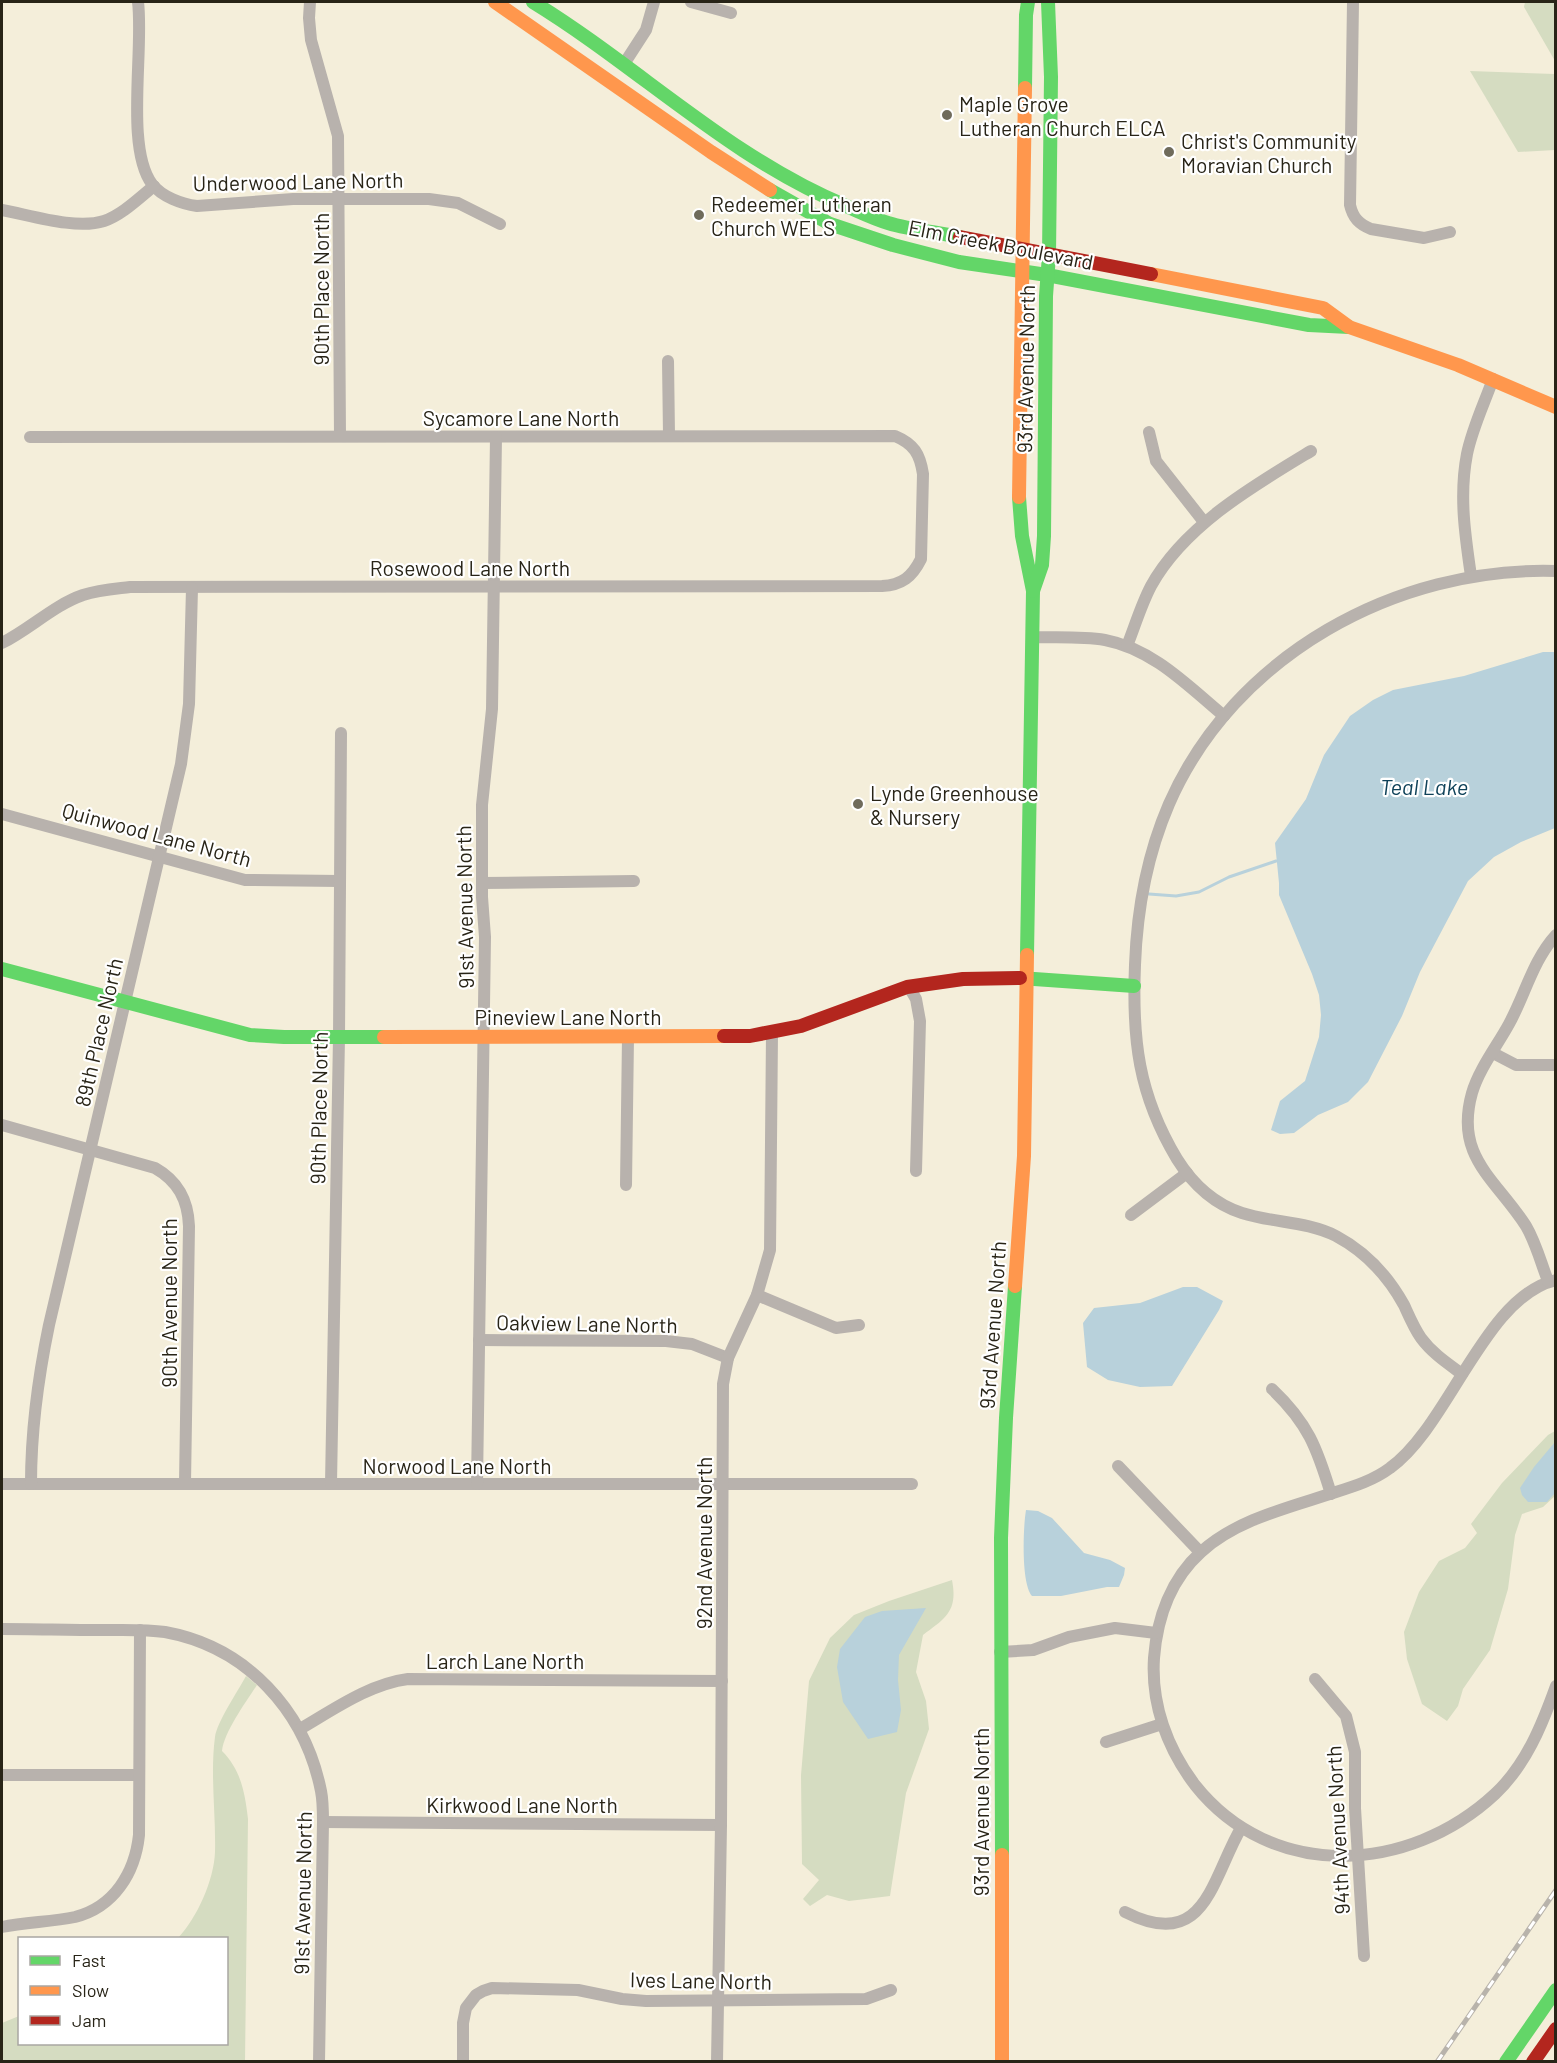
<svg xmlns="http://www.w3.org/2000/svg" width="1557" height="2063" font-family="Barlow,sans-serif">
  <rect width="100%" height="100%" fill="#f4eeda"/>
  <g fill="#d5dcc1">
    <polygon points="1525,2 1555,2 1555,61 1524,7"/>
    <polygon points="1470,71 1555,74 1555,150 1518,152"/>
    <polygon points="1555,1431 1555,1496 1543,1507 1522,1514 1515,1535 1508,1589 1490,1650 1463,1689 1458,1706 1447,1721 1422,1704 1407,1659 1404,1632 1419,1592 1439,1561 1465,1548 1477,1533 1471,1524 1502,1483 1548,1435"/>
    <path d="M952 1580C958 1611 946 1618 923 1635L916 1672 926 1701 929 1729 906 1793 890 1896 849 1901 827 1895 810 1906 803 1899 819 1880 802 1864 801 1775 809 1681 830 1638 854 1615 889 1601Z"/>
    <path d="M246 1676 257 1685C246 1702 224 1732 222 1751 241 1770 245 1793 248 1819L245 2061 2 2062V2023L19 2016 20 2044H226V1938H178C197 1918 214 1880 215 1852 216 1814 210 1775 215 1737 217 1722 238 1691 246 1676Z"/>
  </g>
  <g fill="#b8d1db">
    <polygon points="1543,652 1555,652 1555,828 1521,842 1494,857 1468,881 1420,972 1402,1016 1368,1082 1348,1102 1318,1115 1294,1133 1280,1134 1271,1130 1280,1101 1305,1081 1319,1037 1321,1015 1319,995 1312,974 1279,895 1279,883 1275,843 1306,799 1324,755 1350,716 1373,700 1393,690 1464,676"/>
    <polygon points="1183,1287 1197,1287 1223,1301 1219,1310 1172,1386 1140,1387 1108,1380 1087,1367 1083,1323 1094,1308 1140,1303"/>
    <polygon points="1555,1442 1555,1493 1547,1502 1528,1502 1522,1495 1520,1488 1534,1467"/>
    <path d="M1026 1510 1038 1511 1052 1518 1084 1553 1110 1560 1125 1568 1124 1575 1119 1587H1107L1061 1596H1032C1021 1583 1023 1528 1026 1510Z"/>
    <polygon points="926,1608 899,1655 898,1680 901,1710 897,1732 868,1739 843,1702 837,1667 840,1649 865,1617 882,1611"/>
  </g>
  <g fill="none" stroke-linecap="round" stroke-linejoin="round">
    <polyline stroke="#b8d1db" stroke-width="3" points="1149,894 1176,896 1199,892 1229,877 1276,861"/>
    <g stroke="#b8b2ad" stroke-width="12">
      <path d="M138 2C144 49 125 148 152 184 162 197 182 204 197 206L293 199H429L458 203 500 224"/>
      <polyline points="310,2 309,18 311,40 338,136 340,436"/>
      <polyline points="691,2 731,13"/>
      <path d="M1353 2 1350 205C1353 218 1359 224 1371 229L1424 238 1450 232"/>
      <polyline points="624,64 646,30 654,2"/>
      <path d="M2 210C30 215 76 230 104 221 122 215 139 198 154 186"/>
      <polyline points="668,361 669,435"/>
      <polyline points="1149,432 1156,461 1204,522"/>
      <path d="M1471 576C1465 535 1459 495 1467 454 1472 429 1484 404 1493 379"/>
      <path d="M1032 637C1056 638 1081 636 1105 640 1153 649 1188 686 1224 716"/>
      <path d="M2 643C30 629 54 605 83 595 99 590 114 589 130 587L882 586C902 585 912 577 921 559L923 474C920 454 914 444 895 436L30 437"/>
      <path d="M1127 646C1135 626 1141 605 1151 586 1184 526 1253 486 1311 451"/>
      <polyline points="2,814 245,880 340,881"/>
      <polyline points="482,883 634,881"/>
      <polyline points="909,987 916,999 920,1021 916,1171"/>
      <polyline points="1493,1053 1516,1065 1556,1065"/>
      <path d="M2 1125 155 1168C178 1181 188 1200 189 1226L185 1484"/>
      <polyline points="626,1185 628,1037"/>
      <polyline points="1131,1215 1187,1173"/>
      <path d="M1556 1280C1485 1296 1449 1426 1390 1468 1374 1480 1355 1486 1336 1492 1291 1507 1237 1519 1201 1552 1171 1579 1157 1618 1154 1658 1151 1704 1167 1748 1195 1785 1272 1882 1409 1874 1495 1794 1526 1765 1542 1725 1556 1686"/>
      <path d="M1548 1281C1541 1263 1536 1243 1526 1226 1496 1179 1454 1157 1472 1093 1479 1069 1497 1046 1509 1024 1525 995 1533 960 1556 935"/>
      <polyline points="757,1295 836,1328 859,1325"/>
      <polyline points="479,1340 666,1341 692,1344 728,1358"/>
      <path d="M1462 1374C1447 1363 1432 1353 1421 1338 1414 1328 1409 1316 1404 1305 1388 1276 1366 1252 1336 1236 1306 1221 1273 1223 1242 1213 1214 1204 1192 1183 1177 1159 1138 1094 1132 1039 1135 965 1137 909 1147 855 1169 804 1234 655 1397 566 1556 571"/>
      <path d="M1272 1389C1308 1423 1317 1448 1331 1494"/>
      <polyline points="1118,1466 1200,1552"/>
      <polyline points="2,1484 912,1484"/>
      <path d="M31 1484C31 1430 38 1378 49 1325L181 764 189 704 192 588"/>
      <polyline points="331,1484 339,1037 341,733"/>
      <polyline points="477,1484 485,937 482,897 482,805 492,709 496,437"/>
      <path d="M2 1629C35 1629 68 1630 102 1630 123 1630 145 1629 165 1632 247 1647 305 1711 321 1791 323 1801 323 1812 323 1822L319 2062"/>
      <polyline points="1000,1652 1033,1650 1069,1637 1115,1628 1156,1633"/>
      <polyline points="1315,1679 1346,1716 1355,1752 1355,1808 1364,1956"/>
      <path d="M300 1729C333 1710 369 1684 408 1679L722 1681"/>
      <polyline points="1106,1742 1162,1724"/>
      <polyline points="2,1775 139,1775"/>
      <polyline points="323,1822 721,1825"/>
      <path d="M1125 1912C1205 1953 1211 1880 1241 1828"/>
      <path d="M2 1927C26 1922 51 1922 75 1917 114 1907 135 1873 139 1835L140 1630"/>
      <polyline points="463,2062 463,2023 466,2008 476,1995 483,1991 492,1988 578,1990 622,1999 646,2001 866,1999 891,1990"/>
      <polyline points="717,2062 721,1825 723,1384 728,1358 757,1295 770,1250 772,1033"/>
    </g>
    <g stroke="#63d668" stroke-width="14">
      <path d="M533 2C639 67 730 158 846 206 860 212 874 219 888 223 911 230 936 232 960 237"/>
      <polyline points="1025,88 1026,15 1028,2"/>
      <polyline points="770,190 830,224 893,245 959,262 1047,275 1309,325 1349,327"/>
      <polyline points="1019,497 1022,536 1033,591 1027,955"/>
      <polyline points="1033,591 1042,565 1044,536 1046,296 1049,255 1051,77 1048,2"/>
      <polyline points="2,969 250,1035 284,1037 384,1037"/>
      <polyline points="1020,978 1134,986"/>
      <polyline points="1002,1855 1001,1538 1006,1418 1015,1286"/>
      <polyline points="1506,2062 1556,1990"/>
    </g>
    <g stroke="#ff974d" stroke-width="14">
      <polyline points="495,2 711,152 770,190"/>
      <polyline points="1151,274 1323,308 1349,327 1458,365 1556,407"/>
      <polyline points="1019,497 1025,88"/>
      <polyline points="384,1037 724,1036"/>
      <polyline points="1015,1286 1024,1156 1027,955"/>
      <polyline points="1002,1855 1002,2062"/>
    </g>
    <g stroke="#b3261e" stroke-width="14">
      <polyline points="960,237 1151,274"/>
      <polyline points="724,1036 750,1036 801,1026 907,987 963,979 1020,978"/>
      <polyline points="1533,2062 1556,2029"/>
    </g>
    <g stroke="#b8b3ab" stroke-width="5">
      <polyline id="rail" points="1437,2062 1556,1890"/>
    </g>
    <use href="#rail" stroke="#fff" stroke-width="3" stroke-dasharray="9" stroke-linecap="butt"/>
  </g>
  <g fill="#6f6b5b" stroke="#fff" stroke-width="2">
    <circle cx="947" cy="115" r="6"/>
    <circle cx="1169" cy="152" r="6"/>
    <circle cx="699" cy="215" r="6"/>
    <circle cx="858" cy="804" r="6"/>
  </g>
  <g text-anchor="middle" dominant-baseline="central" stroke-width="4.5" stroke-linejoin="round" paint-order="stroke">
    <g font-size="21" fill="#282417" stroke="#fff" text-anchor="start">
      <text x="959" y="103">Maple Grove<tspan x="959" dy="24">Lutheran Church ELCA</tspan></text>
      <text x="1181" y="140">Christ's Community<tspan x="1181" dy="24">Moravian Church</tspan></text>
      <text x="711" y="203">Redeemer Lutheran<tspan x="711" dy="24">Church WELS</tspan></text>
      <text x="870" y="792">Lynde Greenhouse<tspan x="870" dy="24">&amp; Nursery</tspan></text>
    </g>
    <g font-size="21" fill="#282417" stroke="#fff">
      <text transform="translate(298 181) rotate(-1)">Underwood Lane North</text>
      <text transform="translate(1001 244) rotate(11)">Elm Creek Boulevard</text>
      <text transform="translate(320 289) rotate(-90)">90th Place North</text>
      <text transform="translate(1025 369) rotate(-89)">93rd Avenue North</text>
      <text x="521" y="417">Sycamore Lane North</text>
      <text x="470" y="567">Rosewood Lane North</text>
      <text transform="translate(157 834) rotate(15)">Quinwood Lane North</text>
      <text transform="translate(464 907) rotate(-91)">91st Avenue North</text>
      <text x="568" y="1016">Pineview Lane North</text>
      <text transform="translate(98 1032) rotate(-77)">89th Place North</text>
      <text transform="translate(318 1108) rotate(-89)">90th Place North</text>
      <text transform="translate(168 1303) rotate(-90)">90th Avenue North</text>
      <text transform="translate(587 1323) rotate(1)">Oakview Lane North</text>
      <text transform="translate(992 1325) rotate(-86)">93rd Avenue North</text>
      <text x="457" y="1465">Norwood Lane North</text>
      <text transform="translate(703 1543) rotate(-90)">92nd Avenue North</text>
      <text x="505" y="1660">Larch Lane North</text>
      <text x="522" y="1804">Kirkwood Lane North</text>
      <text transform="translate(980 1812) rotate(-90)">93rd Avenue North</text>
      <text transform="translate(1337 1830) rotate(-93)">94th Avenue North</text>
      <text transform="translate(302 1893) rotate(-89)">91st Avenue North</text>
      <text transform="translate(701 1980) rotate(1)">Ives Lane North</text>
    </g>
    <g font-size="22" font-style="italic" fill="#0f4259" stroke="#fff">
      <text x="1424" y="786">Teal Lake</text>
    </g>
  </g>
  <rect width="1557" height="2063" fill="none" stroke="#282417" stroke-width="6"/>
  <rect x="18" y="1937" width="210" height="108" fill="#ffffff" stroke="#a9a7a2" stroke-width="1.5"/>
  <rect x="30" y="1956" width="30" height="9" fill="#63d668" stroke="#a9a7a2" stroke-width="1.5"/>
  <text x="72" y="1967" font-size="18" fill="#282417">Fast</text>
  <rect x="30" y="1986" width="30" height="9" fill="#ff974d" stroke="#a9a7a2" stroke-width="1.5"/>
  <text x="72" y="1997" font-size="18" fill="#282417">Slow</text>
  <rect x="30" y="2016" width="30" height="9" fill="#b3261e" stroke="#a9a7a2" stroke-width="1.5"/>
  <text x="72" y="2027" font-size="18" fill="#282417">Jam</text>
</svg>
